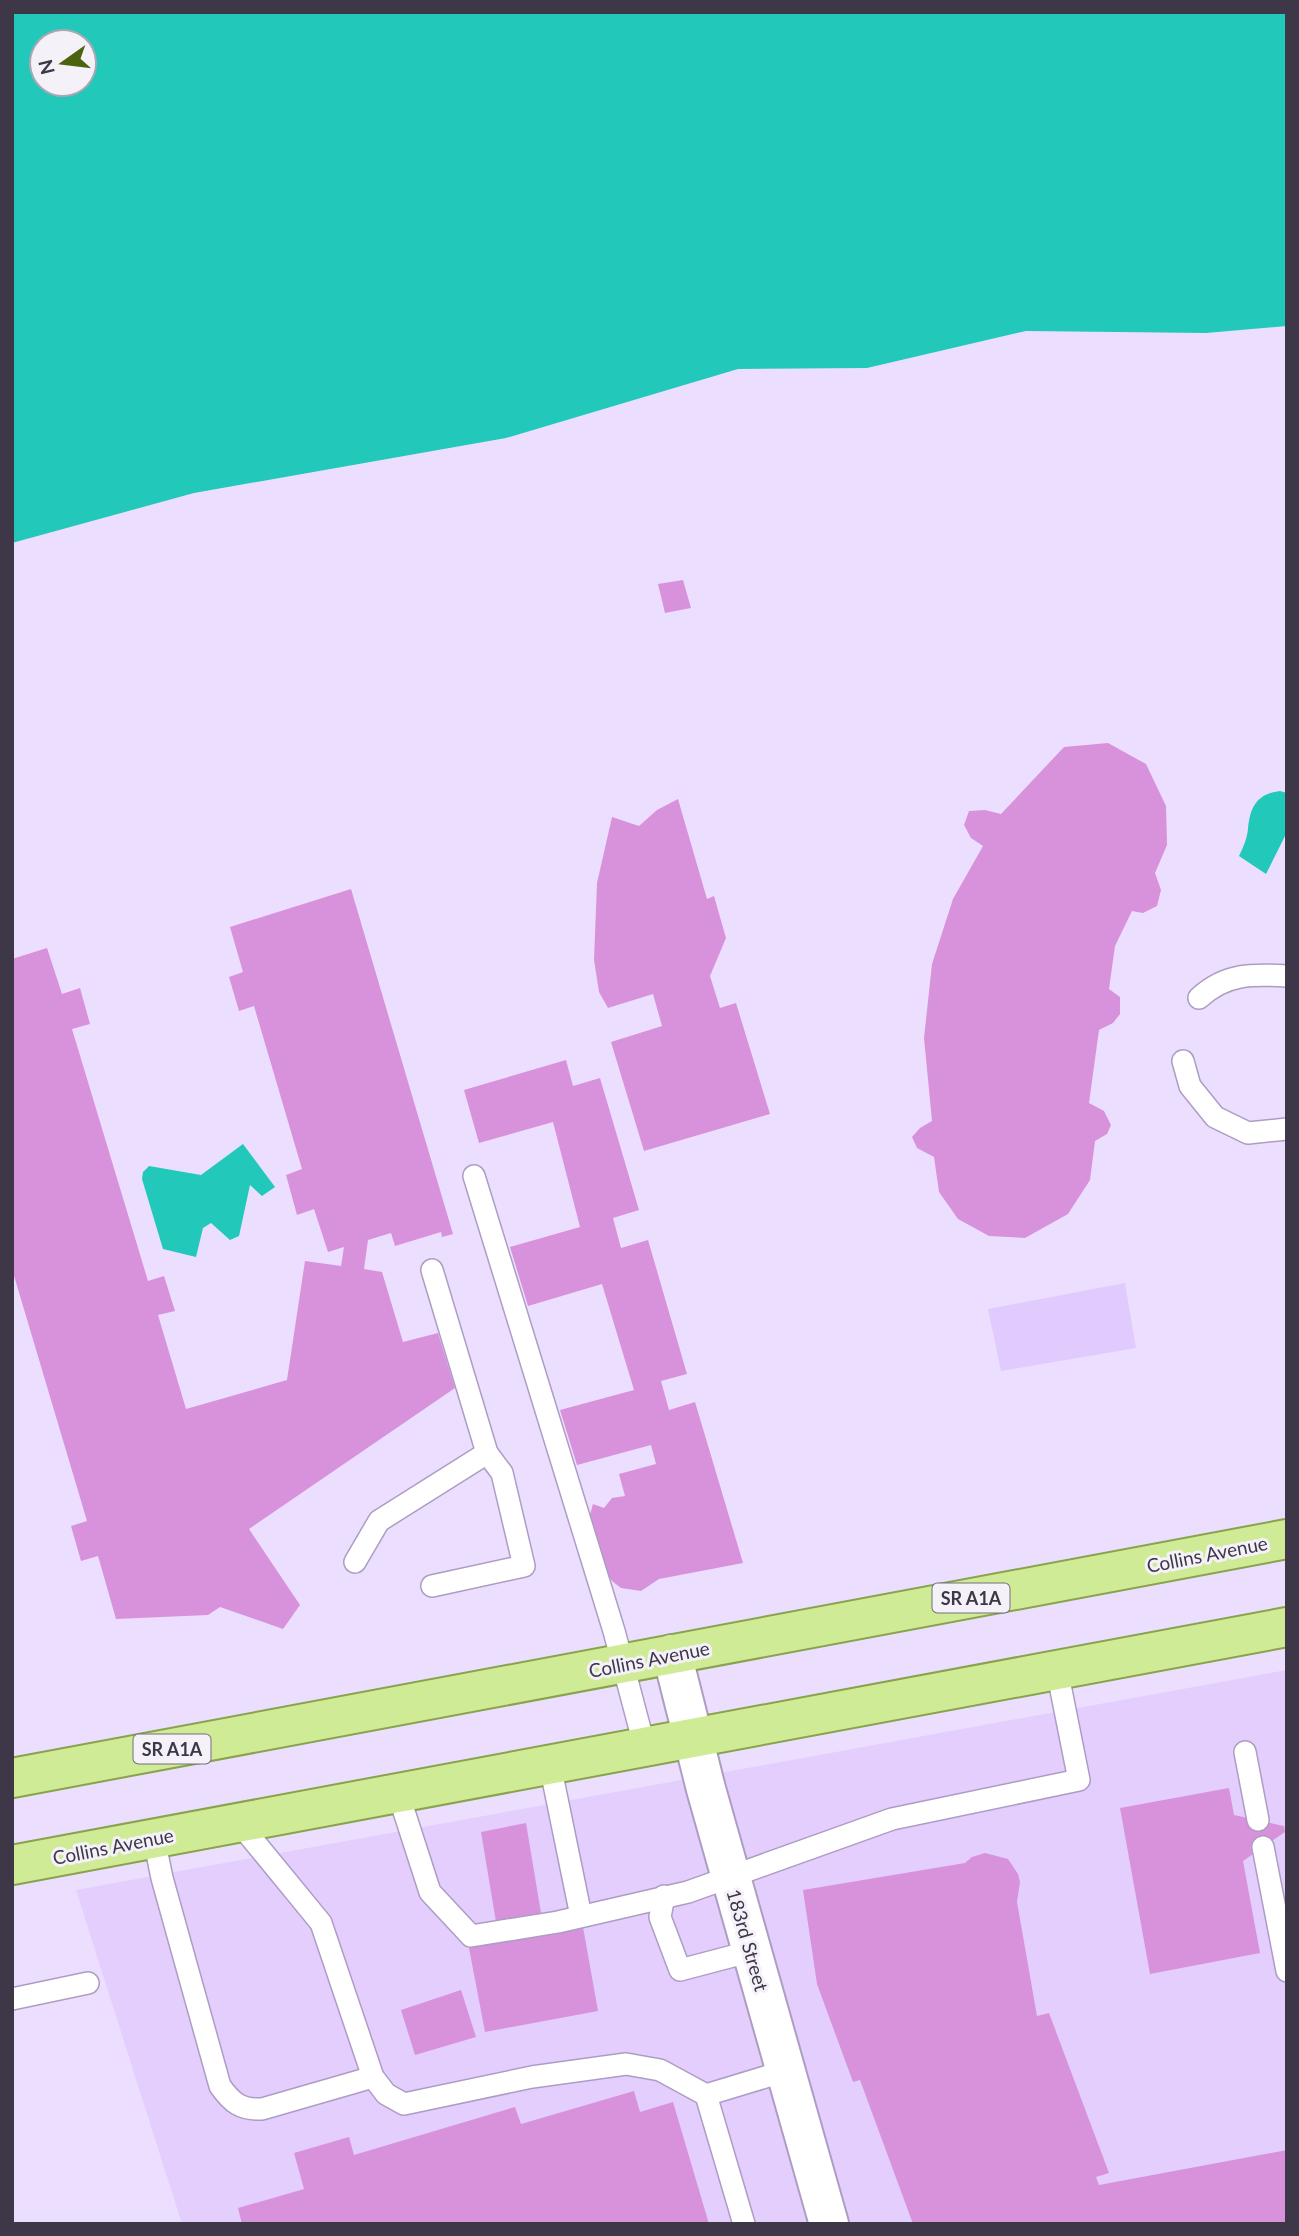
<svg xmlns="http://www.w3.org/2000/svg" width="1299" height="2236" font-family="Lato,sans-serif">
  <rect width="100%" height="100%" fill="#ecdeff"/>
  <polygon fill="#e3cefe" points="1287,1670 1287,2224 182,2224 76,1890"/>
  <polygon fill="#e1cbfe" points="1125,1283 1136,1348 1001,1371 988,1309"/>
  <g fill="#22c8b9" fill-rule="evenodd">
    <path d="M12 12H1287V326L1206 333 1026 331 867 368 738 369 506 438 194 493 12 543ZM42 42H84V84H42Z"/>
    <path d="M1280 791 1287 793V832L1266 874 1239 856C1243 848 1247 839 1248 829 1250 808 1256 794 1280 791Z"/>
    <polygon points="243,1144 275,1187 262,1196 250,1185 239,1236 230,1240 211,1223 203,1228 196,1257 163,1249 142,1179 143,1172 149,1166 201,1175"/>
  </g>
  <g fill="#d792db">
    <polygon points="683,580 691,608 665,613 658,584"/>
    <polygon points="1108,743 1146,764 1166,806 1167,845 1155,873 1161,890 1157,906 1143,913 1132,911 1115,946 1109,989 1120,997 1120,1014 1113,1023 1099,1030 1089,1103 1104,1111 1111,1125 1107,1134 1095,1141 1090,1180 1068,1214 1025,1238 989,1236 958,1219 939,1192 934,1157 917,1148 912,1137 920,1128 932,1121 924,1038 932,964 953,899 983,846 971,838 964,825 969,811 985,810 1001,814 1064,747"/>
    <polygon points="678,799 707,899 714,896 726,938 710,976 720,1008 736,1003 770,1114 644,1151 611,1042 662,1026 653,994 608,1008 599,992 594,960 597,883 612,817 639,826 657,810"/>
    <polygon points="351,889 453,1234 442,1237 441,1232 395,1246 391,1233 368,1240 364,1269 382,1272 403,1342 438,1333 455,1388 249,1529 300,1605 283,1629 220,1607 208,1615 116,1619 98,1556 81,1561 71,1526 87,1521 12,1269 12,959 47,948 62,994 80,988 90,1024 72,1029 148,1281 164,1276 175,1311 158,1315 186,1409 287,1380 305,1261 341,1266 344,1247 328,1252 314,1209 297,1215 286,1175 302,1169 254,1006 239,1011 229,977 243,972 230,927"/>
    <polygon points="566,1060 573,1086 600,1078 639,1210 613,1218 621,1248 648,1240 687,1374 661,1381 669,1410 695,1402 743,1563 659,1579 641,1591 621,1588 612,1581 606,1572 588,1522 593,1504 604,1508 612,1498 625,1496 619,1474 656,1464 651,1445 577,1465 560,1410 634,1390 602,1284 528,1306 510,1247 580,1227 553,1122 479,1143 464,1090"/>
    <polygon points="1229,1788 1234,1815 1284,1826 1285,1832 1243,1861 1260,1953 1150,1974 1120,1808"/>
    <polygon points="526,1823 542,1919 497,1928 481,1832"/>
    <polygon points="985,1853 1008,1859 1018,1874 1020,1882 1017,1902 1037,2016 1049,2013 1109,2173 1096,2177 1099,2185 1287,2150 1287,2224 913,2224 860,2080 853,2082 817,1984 803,1890 965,1863 972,1857"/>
    <polygon points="583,1927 598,2011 485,2032 469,1948"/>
    <polygon points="461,1990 476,2037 415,2055 401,2010"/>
    <polygon points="634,2091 640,2112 673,2102 709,2224 242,2224 238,2208 304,2189 294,2153 349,2137 354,2155 515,2107 521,2124"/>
  </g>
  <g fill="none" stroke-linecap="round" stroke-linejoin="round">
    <g stroke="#ad9dc3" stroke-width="24">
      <g id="lane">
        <path d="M1199 998C1226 973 1253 974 1287 976"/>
        <polyline points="1183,1061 1190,1086 1215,1117 1248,1133 1287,1129"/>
        <polyline points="474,1176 614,1631 645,1748"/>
        <polyline points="355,1562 379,1521 487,1453 432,1270"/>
        <polyline points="432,1586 524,1566 502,1473 487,1453"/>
        <polyline points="1245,1752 1258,1820"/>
        <polyline points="550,1765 581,1916"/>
        <polyline points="398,1793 430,1892 471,1936 558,1922 688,1892 892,1819 1079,1780 1057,1670"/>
        <polyline points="239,1823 321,1923 373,2077 386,2094 404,2104 532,2077 626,2064 660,2070 706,2095 744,2224"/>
        <path d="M154 1839 162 1878 220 2086C232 2103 241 2110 262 2109L373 2077"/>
        <polyline points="1263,1847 1287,1971"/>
        <polyline points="664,1896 660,1917 680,1970 752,1951"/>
        <polyline points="12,1999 88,1983"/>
        <polyline points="706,2095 785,2071"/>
      </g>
    </g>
    <g stroke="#ad9dc3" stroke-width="42">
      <polyline id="secondary" points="672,1654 706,1789 829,2224"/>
    </g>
    <g stroke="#89a34c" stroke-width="42">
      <g id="primary">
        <polyline points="12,1778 1287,1539"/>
        <polyline points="12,1865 1287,1627"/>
      </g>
    </g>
    <use href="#lane" stroke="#fff" stroke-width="21"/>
    <use href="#secondary" stroke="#fff" stroke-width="38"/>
    <use href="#primary" stroke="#d0eb95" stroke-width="38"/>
  </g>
  <g text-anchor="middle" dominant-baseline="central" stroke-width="6" stroke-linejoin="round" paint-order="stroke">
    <g fill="#f4f1f9" stroke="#756f7c" stroke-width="2">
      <rect x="932.5" y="1583.5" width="77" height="29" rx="5"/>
      <rect x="133.5" y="1734.5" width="77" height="29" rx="5"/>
    </g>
    <g font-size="18" font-weight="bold" fill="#3e3747">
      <text x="971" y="1598">SR A1A</text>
      <text x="172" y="1749">SR A1A</text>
    </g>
    <g font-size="19" fill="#3e3747" stroke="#f4f1f9">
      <text transform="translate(1207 1554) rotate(-11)">Collins Avenue</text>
      <text transform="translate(649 1659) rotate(-11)">Collins Avenue</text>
      <text transform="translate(113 1846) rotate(-11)">Collins Avenue</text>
      <text transform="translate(748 1940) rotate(74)">183rd Street</text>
    </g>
  </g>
  <rect width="1299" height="2236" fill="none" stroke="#3e3747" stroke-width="28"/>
  <g transform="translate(63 63) rotate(256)"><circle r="33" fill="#f4f1f9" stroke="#aba7b2" stroke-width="2"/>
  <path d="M0-5L12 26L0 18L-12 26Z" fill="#4b620f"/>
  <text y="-10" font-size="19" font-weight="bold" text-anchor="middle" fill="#3e3747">N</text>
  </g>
</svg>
